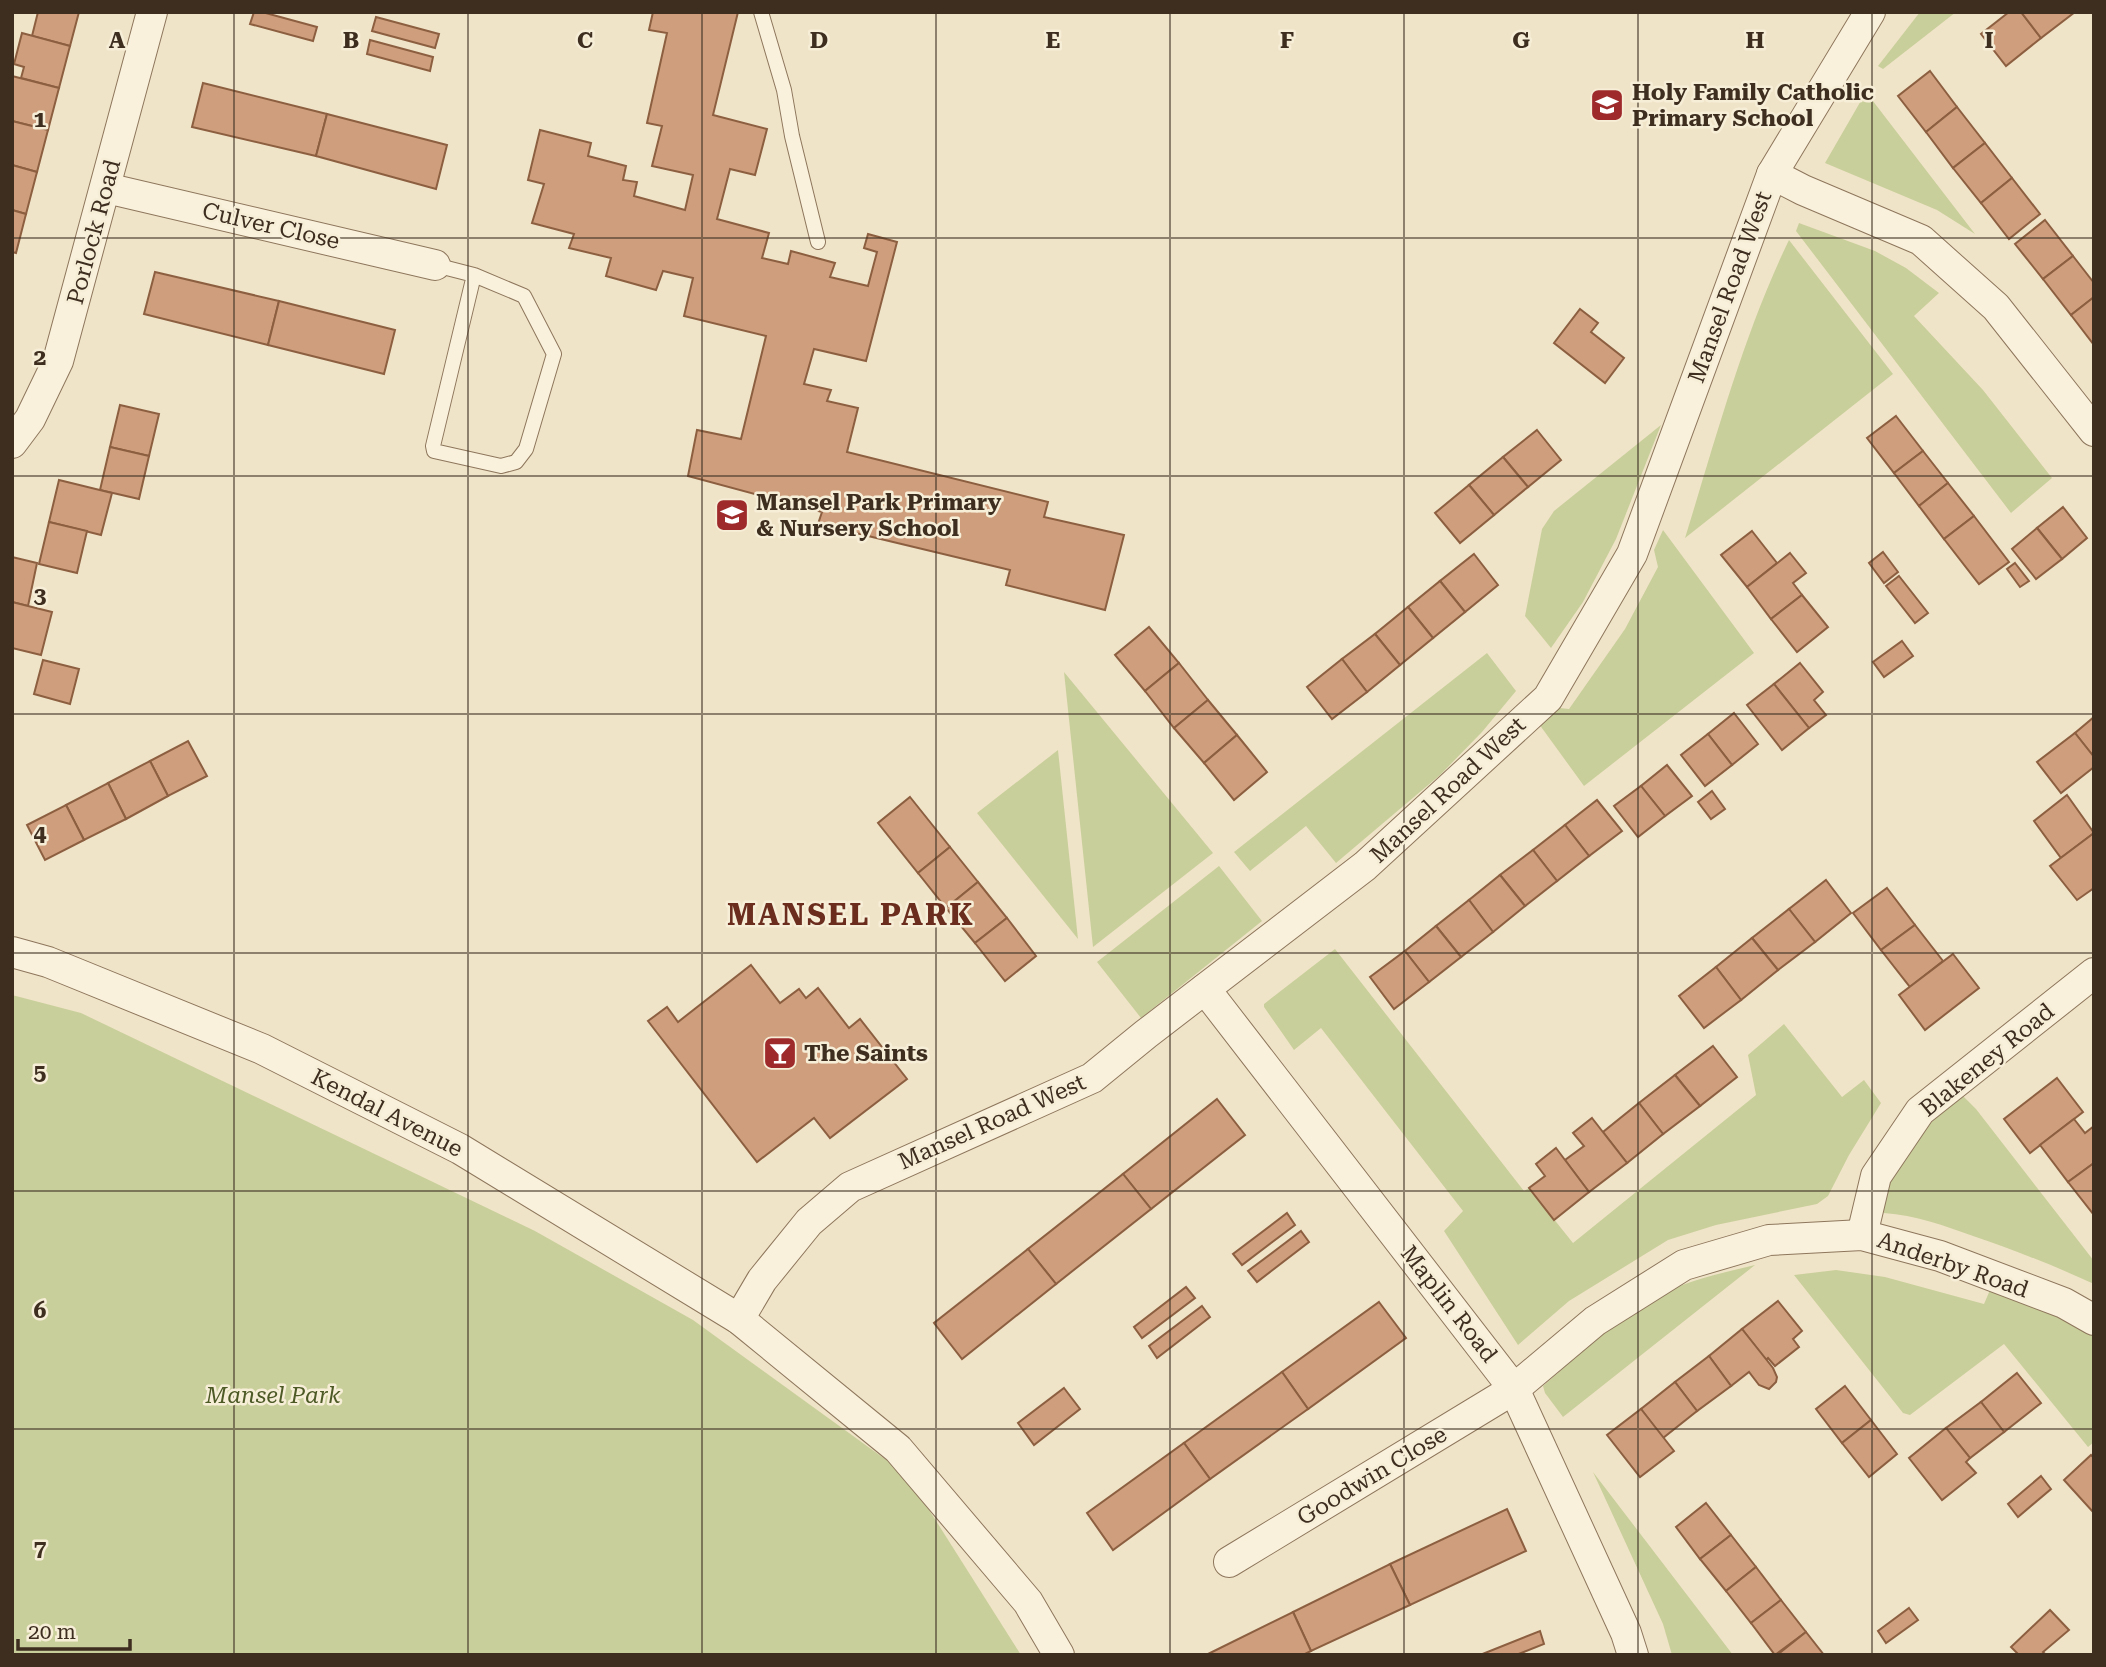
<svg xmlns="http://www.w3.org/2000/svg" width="2106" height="1667" font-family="'Roboto Serif',serif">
  <rect width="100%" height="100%" fill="#f0e4c8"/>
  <g fill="#c9cf9b">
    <polygon points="1920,12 1956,12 1883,69 1878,66"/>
    <polygon points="1866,92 1975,234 1937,210 1825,163"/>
    <polygon points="1799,223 1875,251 1906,268 1939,293 1914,316 1983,390 2052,478 2011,513 1796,231"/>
    <path d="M1789 240 1893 374 1685 538C1716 438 1743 335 1789 240Z"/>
    <polygon points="1661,425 1616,539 1583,602 1551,648 1525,616 1542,529 1554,511"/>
    <polygon points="1663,530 1754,653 1584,786 1539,724 1551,707 1569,709 1625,629 1658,567 1654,550"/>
    <polygon points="1487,653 1516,691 1482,732 1440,775 1336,863 1306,826 1250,871 1234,852"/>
    <polygon points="1064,672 1213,853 1093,947"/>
    <polygon points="1058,750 1078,939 977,813"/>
    <polygon points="1219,866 1262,921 1141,1018 1097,962"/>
    <polygon points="1335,949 1524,1191 1529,1188 1573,1243 1756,1095 1748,1055 1784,1024 1842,1097 1864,1080 1881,1103 1849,1155 1828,1196 1817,1204 1716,1225 1668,1240 1569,1301 1518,1345 1444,1231 1463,1211 1321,1028 1294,1050 1264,1007 1264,1004"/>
    <polygon points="12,995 81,1013 535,1231 693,1320 907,1475 1021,1655 12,1655"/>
    <path d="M1962 1095 1976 1109 2094 1261V1284C2055 1266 2014 1250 1973 1236 1945 1226 1915 1215 1884 1213 1878 1165 1930 1123 1962 1095Z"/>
    <path d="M1755 1265 1563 1417 1545 1393 1543 1386C1580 1354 1615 1320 1658 1296 1687 1280 1722 1273 1755 1265Z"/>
    <polygon points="1836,1270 1885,1277 1984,1304 1990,1290 2061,1318 2094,1334 2094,1442 2088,1447 2004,1344 1910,1415 1903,1413 1794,1275"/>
    <polygon points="1593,1472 1733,1655 1672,1655 1663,1624"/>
  </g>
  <g fill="#cf9f7d" stroke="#8d5f41" stroke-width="2">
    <polygon points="38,12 79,12 70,46 32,36"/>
    <polygon points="254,12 262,12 317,27 313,41 250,24"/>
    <polygon points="653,12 738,12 713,115 767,129 755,175 730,169 717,219 769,233 762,258 788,264 791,251 835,263 830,277 868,286 877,252 864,248 868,234 897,242 866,361 814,349 804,384 831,390 827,401 858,408 847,452 1048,502 1044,517 1124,535 1105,610 1006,585 1010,570 818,524 822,512 688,476 697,430 741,439 766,336 684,316 693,278 663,271 656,290 606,276 611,258 569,248 574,234 532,223 544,184 528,180 540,130 591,143 588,156 626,166 623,180 637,182 634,196 685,210 693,175 652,166 662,126 647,123 667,33 649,30"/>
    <polygon points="2009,12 2021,12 2041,38 2006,66 1981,34"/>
    <polygon points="2021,12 2075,12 2041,38"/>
    <polygon points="376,17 439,34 435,48 372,31"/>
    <polygon points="22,33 70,46 59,88 21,78 24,67 14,64"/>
    <polygon points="370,40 433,57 430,71 367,54"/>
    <polygon points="1930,71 1957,107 1926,132 1898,96"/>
    <polygon points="12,76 59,88 48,130 12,121"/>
    <polygon points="203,83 327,114 316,156 192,127"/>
    <polygon points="1957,107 1985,143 1953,168 1926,132"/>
    <polygon points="327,114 447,145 436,189 316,156"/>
    <polygon points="12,121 48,130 37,172 12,165"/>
    <polygon points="1985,143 2012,178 1981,203 1953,168"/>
    <polygon points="12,165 37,172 26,214 12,210"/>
    <polygon points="2012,178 2040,214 2009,239 1981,203"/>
    <polygon points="12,210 26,214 16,253 12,252"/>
    <polygon points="2045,220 2073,256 2043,279 2015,244"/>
    <polygon points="2073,256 2094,283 2094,297 2071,315 2043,279"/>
    <polygon points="155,272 279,301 268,345 144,314"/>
    <polygon points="2094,297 2094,345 2071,315"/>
    <polygon points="279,301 395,330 384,374 268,345"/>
    <polygon points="1580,309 1598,323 1591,332 1624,358 1605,383 1554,343"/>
    <polygon points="120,405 159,414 149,456 110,447"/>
    <polygon points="1896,416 1923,451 1894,473 1867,438"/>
    <polygon points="1537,430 1561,460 1528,487 1503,457"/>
    <polygon points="110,447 149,456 139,499 100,490"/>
    <polygon points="1923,451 1948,483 1919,506 1894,473"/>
    <polygon points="1503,457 1528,487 1494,515 1469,485"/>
    <polygon points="59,480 112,493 101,535 49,522"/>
    <polygon points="1948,483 1974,516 1944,539 1919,506"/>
    <polygon points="1469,485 1494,515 1460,543 1435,513"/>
    <polygon points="2063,507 2087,538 2062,559 2037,528"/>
    <polygon points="1974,516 2009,562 1979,584 1944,539"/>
    <polygon points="49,522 87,531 77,573 39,564"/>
    <polygon points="2037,528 2062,559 2036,579 2012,549"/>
    <polygon points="1752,531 1777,563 1747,587 1721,555"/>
    <polygon points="1883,552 1898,572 1884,583 1869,563"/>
    <polygon points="1790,553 1806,573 1793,583 1802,595 1771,619 1747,587"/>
    <polygon points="1474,554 1498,585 1465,612 1440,581"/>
    <polygon points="12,557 37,563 28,606 12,602"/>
    <polygon points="2015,563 2029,581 2020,587 2007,569"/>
    <polygon points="1899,576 1928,613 1915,623 1886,586"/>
    <polygon points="1440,581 1465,612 1433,638 1408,607"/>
    <polygon points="1802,595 1828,627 1797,652 1771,619"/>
    <polygon points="12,602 52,612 41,655 12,648"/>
    <polygon points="1408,607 1433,638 1400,665 1375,634"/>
    <polygon points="1149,627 1179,663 1145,691 1115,655"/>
    <polygon points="1375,634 1400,665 1367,692 1342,659"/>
    <polygon points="1902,641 1913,656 1884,677 1873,662"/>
    <polygon points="1342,659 1367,692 1332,719 1307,687"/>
    <polygon points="43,660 79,669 70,704 34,694"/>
    <polygon points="1179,663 1208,700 1174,728 1145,691"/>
    <polygon points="1800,663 1823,692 1814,700 1826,715 1809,728 1774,684"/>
    <polygon points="1774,684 1809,728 1782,750 1747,705"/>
    <polygon points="1208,700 1237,735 1204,763 1174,728"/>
    <polygon points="1734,713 1758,744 1732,765 1708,734"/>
    <polygon points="2094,717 2094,757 2075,733"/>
    <polygon points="2075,733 2094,757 2094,767 2061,793 2037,762"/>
    <polygon points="1708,734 1732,765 1705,786 1681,755"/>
    <polygon points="1237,735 1267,772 1234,800 1204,763"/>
    <polygon points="188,741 207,776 168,796 150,761"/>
    <polygon points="150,761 168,796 126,819 108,783"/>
    <polygon points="1667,765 1692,796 1665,816 1641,786"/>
    <polygon points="108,783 126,819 84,840 66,805"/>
    <polygon points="1641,786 1665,816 1638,837 1614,806"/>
    <polygon points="1712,791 1725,809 1711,819 1698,802"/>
    <polygon points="2067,795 2094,833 2061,858 2034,821"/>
    <polygon points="910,797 950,847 918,873 878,823"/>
    <polygon points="1597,800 1622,831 1589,856 1565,825"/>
    <polygon points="66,805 84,840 45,860 27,825"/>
    <polygon points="1565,825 1589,856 1557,881 1533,850"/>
    <polygon points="2094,833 2094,888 2077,900 2050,866"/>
    <polygon points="950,847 978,882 946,908 918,873"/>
    <polygon points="1533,850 1557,881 1525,906 1500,875"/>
    <polygon points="1500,875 1525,906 1493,932 1469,900"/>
    <polygon points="1826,880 1851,913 1815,942 1789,909"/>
    <polygon points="978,882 1007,918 975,943 946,908"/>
    <polygon points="1887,888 1915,925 1881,950 1853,913"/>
    <polygon points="1469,900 1493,932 1461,957 1436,926"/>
    <polygon points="1789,909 1815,942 1778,970 1752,938"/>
    <polygon points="1007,918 1036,956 1005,981 975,943"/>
    <polygon points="1915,925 1943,961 1910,987 1881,950"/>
    <polygon points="1436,926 1461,957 1429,982 1405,951"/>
    <polygon points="1752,938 1778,970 1741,1000 1716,967"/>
    <polygon points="1405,951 1429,982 1394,1009 1370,977"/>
    <polygon points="1953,954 1979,988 1925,1030 1899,995"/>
    <polygon points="751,965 780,1003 799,989 806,998 818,988 849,1028 860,1019 907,1079 830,1138 814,1118 757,1162 648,1021 667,1007 678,1022"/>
    <polygon points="1716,967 1741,1000 1704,1028 1679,996"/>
    <polygon points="1713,1046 1737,1077 1700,1106 1675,1075"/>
    <polygon points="1675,1075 1700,1106 1663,1134 1639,1103"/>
    <polygon points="2057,1078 2083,1112 2030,1153 2004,1119"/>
    <polygon points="1217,1099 1245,1135 1151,1209 1123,1174"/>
    <polygon points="1639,1103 1663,1134 1627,1163 1603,1132"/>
    <polygon points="1592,1118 1627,1163 1589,1192 1565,1160 1584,1146 1573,1133"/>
    <polygon points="2074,1119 2085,1133 2094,1126 2094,1163 2068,1182 2040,1145"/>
    <polygon points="1556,1148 1589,1192 1554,1220 1529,1188 1545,1176 1536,1164"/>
    <polygon points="2094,1163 2094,1215 2068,1182"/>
    <polygon points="1123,1174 1151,1209 1056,1284 1028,1249"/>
    <polygon points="1287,1213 1295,1225 1242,1265 1233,1254"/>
    <polygon points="1301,1231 1309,1242 1257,1282 1248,1271"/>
    <polygon points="1028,1249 1056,1284 962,1359 934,1323"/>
    <polygon points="1186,1287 1195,1298 1142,1338 1134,1327"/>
    <polygon points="1778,1301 1802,1331 1793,1339 1799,1347 1775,1366 1768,1358 1766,1360 1742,1329"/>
    <polygon points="1379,1302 1406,1338 1308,1409 1282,1372"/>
    <polygon points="1202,1306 1210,1317 1157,1358 1149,1346"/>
    <polygon points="1742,1329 1773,1368 1777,1377 1776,1382 1769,1389 1759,1385 1749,1372 1731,1386 1709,1356"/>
    <polygon points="1709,1356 1731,1386 1697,1411 1675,1382"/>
    <polygon points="1282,1372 1308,1409 1210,1479 1184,1443"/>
    <polygon points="2017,1373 2041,1403 2004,1432 1981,1402"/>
    <polygon points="1675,1382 1697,1411 1663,1438 1641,1409"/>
    <polygon points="1845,1386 1871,1420 1842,1443 1816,1409"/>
    <polygon points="1064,1388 1080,1409 1034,1445 1018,1423"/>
    <polygon points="1981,1402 2004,1432 1970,1458 1946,1428"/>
    <polygon points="1641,1409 1674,1451 1640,1477 1607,1435"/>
    <polygon points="1871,1420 1897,1454 1869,1477 1842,1443"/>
    <polygon points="1946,1428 1970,1458 1966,1462 1976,1473 1942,1500 1909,1458"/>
    <polygon points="1184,1443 1210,1479 1113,1550 1087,1513"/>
    <polygon points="2091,1455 2094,1458 2093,1512 2064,1480"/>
    <polygon points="2041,1476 2051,1489 2018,1517 2008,1504"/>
    <polygon points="1706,1503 1731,1535 1700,1559 1676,1527"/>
    <polygon points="1507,1509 1526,1551 1410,1605 1390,1564"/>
    <polygon points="1731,1535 1756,1567 1726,1591 1700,1559"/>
    <polygon points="1390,1564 1410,1605 1311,1651 1293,1612"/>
    <polygon points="1756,1567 1781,1600 1751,1623 1726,1591"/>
    <polygon points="1781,1600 1806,1632 1775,1655 1751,1623"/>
    <polygon points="1909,1608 1918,1620 1886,1643 1878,1631"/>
    <polygon points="2050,1610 2069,1630 2043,1652 2046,1655 2019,1655 2011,1647"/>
    <polygon points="1293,1612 1311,1651 1303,1655 1206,1655"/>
    <polygon points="1540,1631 1544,1644 1516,1655 1480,1655"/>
    <polygon points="1806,1632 1824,1655 1777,1655"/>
  </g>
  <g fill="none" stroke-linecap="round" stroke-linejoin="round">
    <g stroke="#8d765c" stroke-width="16">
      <g id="lane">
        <polyline points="761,12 784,90 792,136 818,242"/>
        <polyline points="435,265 474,275 524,296 554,354 526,449 516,462 501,466 434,451 433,446 474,275"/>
      </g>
    </g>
    <g stroke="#8d765c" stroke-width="32">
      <g id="street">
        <polyline points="1772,174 1803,190 1921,240 1996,307 2094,431"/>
        <polyline points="106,188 435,265"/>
        <polyline points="12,443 30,419 58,361 152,12"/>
        <polyline points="12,952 48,962 262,1049 460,1149 739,1319 898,1449 1028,1602 1059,1655"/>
        <polyline points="1205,989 1514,1389 1626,1633 1633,1655"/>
        <polyline points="1862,1235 1876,1176 1920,1111 2094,973"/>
        <polyline points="739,1319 762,1280 809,1222 850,1187 1092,1078 1146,1034 1365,866 1548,698 1632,554 1772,174 1870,12"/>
        <polyline points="1229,1562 1514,1389 1595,1321 1684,1265 1769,1240 1862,1235 1940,1256 2064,1303 2094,1320"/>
      </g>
    </g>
    <use href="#lane" stroke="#faf1dc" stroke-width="14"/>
    <use href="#street" stroke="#faf1dc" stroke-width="30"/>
  </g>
  <path fill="none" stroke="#3d2e20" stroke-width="2" stroke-opacity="0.55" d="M234 12V1655M468 12V1655M702 12V1655M936 12V1655M1170 12V1655M1404 12V1655M1638 12V1655M1872 12V1655M12 238H2094M12 476H2094M12 714H2094M12 953H2094M12 1191H2094M12 1429H2094"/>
  <defs>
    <g id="school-square" transform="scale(1.75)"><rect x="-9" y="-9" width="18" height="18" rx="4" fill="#9e2a2b" stroke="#f7eed8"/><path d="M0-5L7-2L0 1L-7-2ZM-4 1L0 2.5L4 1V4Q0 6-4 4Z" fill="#fff"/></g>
    <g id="bar-square" transform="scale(1.75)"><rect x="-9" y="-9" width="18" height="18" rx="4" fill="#9e2a2b" stroke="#f7eed8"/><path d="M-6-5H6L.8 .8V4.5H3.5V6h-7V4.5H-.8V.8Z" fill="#fff"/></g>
  </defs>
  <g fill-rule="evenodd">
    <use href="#school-square" x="1607" y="105"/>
    <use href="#school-square" x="732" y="515"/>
    <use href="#bar-square" x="780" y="1053"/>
  </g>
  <g text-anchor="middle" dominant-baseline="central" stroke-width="5" stroke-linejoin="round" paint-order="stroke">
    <g font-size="23" font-weight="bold" fill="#3d2e20" stroke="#f7eed8" text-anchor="start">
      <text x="1632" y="92">Holy Family Catholic<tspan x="1632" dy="26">Primary School</tspan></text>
      <text x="756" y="502">Mansel Park Primary<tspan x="756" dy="26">&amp; Nursery School</tspan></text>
      <text x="804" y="1053">The Saints</text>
    </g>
    <g font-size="23" fill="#3d2e20" stroke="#f7eed8">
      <text transform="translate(271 226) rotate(13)">Culver Close</text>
      <text transform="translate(94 232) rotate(-75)">Porlock Road</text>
      <text transform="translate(1730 287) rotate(-70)">Mansel Road West</text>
      <text transform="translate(1448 790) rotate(-43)">Mansel Road West</text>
      <text transform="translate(1987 1060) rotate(-39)">Blakeney Road</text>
      <text transform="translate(387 1113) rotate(27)">Kendal Avenue</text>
      <text transform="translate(992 1122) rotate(-24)">Mansel Road West</text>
      <text transform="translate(1953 1265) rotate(19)">Anderby Road</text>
      <text transform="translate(1449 1304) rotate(52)">Maplin Road</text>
      <text transform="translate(1372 1476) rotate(-31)">Goodwin Close</text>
    </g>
    <g font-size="23" font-style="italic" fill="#4d5a26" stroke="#f7eed8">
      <text x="273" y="1395">Mansel Park</text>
    </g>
    <g font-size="30" font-weight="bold" letter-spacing="2" fill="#6b2e1e" stroke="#f7eed8">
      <text x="851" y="914">MANSEL PARK</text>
    </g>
  </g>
  <g font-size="23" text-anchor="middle" font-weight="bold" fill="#3d2e20" stroke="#f7eed8" stroke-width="5" stroke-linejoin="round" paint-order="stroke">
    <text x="117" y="48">A</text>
    <text x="351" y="48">B</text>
    <text x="585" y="48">C</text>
    <text x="819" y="48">D</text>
    <text x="1053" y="48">E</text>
    <text x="1287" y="48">F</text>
    <text x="1521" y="48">G</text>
    <text x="1755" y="48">H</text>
    <text x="1989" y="48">I</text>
    <text x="40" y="127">1</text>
    <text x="40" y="365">2</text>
    <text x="40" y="603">3</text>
    <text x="40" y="841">4</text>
    <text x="40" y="1080">5</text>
    <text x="40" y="1318">6</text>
    <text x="40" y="1556">7</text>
  </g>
  <rect width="2106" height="1667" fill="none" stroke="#3d2e20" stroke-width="28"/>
  <path d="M18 1639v10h112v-10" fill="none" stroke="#3d2e20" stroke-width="3.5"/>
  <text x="28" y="1639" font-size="21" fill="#3d2e20" stroke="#f7eed8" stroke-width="5" paint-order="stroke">20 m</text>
</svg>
